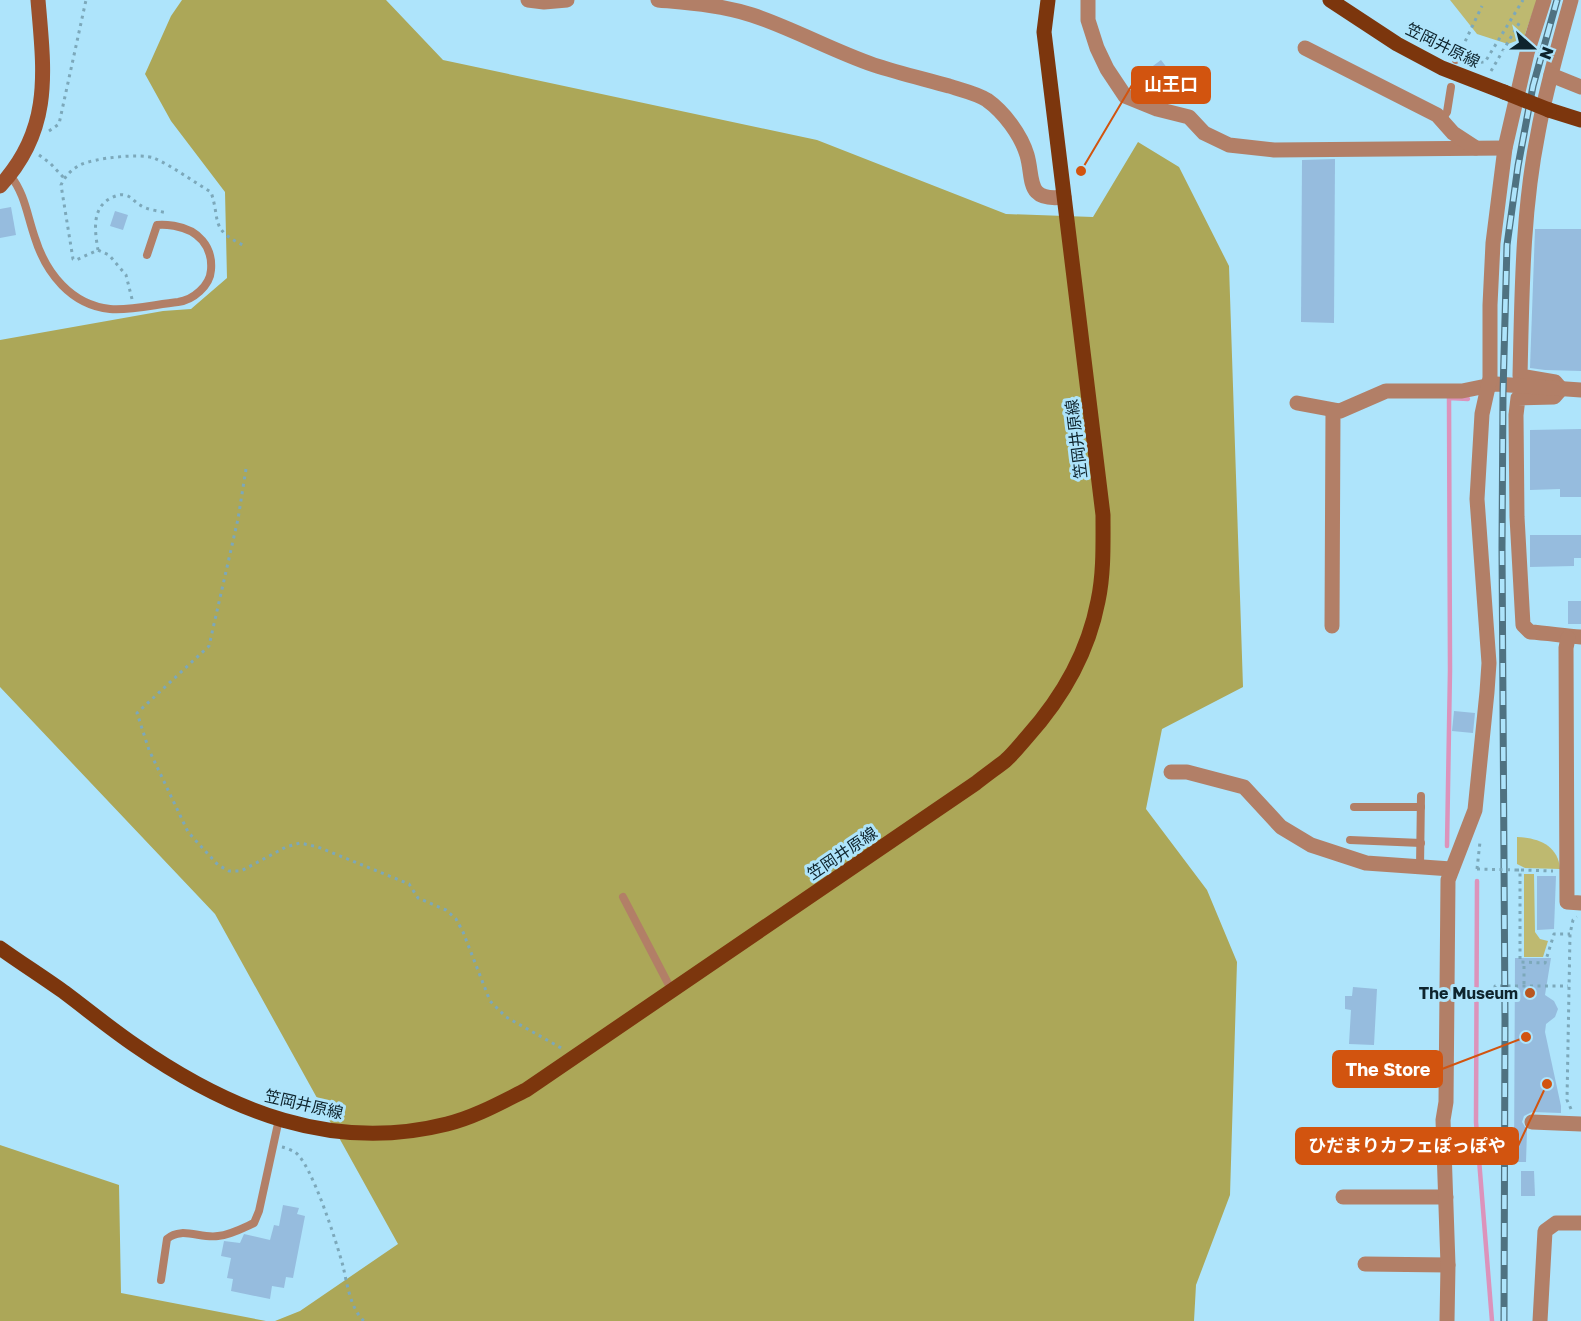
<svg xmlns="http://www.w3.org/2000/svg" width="1581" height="1321" font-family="'Golos Text','Noto Sans JP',sans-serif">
  <rect width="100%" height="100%" fill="#aee4fb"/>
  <g fill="#beb970">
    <polygon points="1450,0 1537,0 1525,34 1527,37 1508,44 1477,34"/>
    <path d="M1517 837C1538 838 1558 845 1560 869L1525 868 1517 864Z"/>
    <polygon points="1524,874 1534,874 1535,932 1540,939 1548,941 1543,957 1524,957"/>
  </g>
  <g fill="#aca758">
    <polygon points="182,0 386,0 443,60 817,140 1006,214 1093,217 1138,142 1179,167 1229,266 1243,687 1162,729 1146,809 1207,890 1237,962 1230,1195 1196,1285 1194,1321 275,1321 300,1311 398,1244 215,914 0,687 0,340 163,311 191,309 227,278 225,192 171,121 145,74 171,16"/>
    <polygon points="0,1145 119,1185 121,1293 266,1321 0,1321"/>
  </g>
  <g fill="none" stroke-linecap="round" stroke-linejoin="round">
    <g stroke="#dc93bb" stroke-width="4.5">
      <polyline points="1447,846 1450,670 1449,398 1468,399"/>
      <polyline points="1477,881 1476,1122 1492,1321"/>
    </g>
  </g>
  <g fill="#96bcde">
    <polygon points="1161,60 1171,73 1147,90 1138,77"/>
    <polygon points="1335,159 1334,323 1301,322 1302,160"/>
    <polygon points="11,207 16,235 0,238 0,209"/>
    <polygon points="115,211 128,215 123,230 110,226"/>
    <polygon points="1535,229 1581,229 1581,371 1545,370 1530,368"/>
    <polygon points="1581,429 1581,497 1560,497 1560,489 1530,490 1530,430"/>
    <polygon points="1530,535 1581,535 1581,558 1574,558 1574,566 1530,567"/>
    <rect x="1568" y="601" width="13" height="23"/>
    <polygon points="1454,711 1475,713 1473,733 1452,731"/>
    <polygon points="1537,876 1556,876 1554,929 1537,930"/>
    <polygon points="1515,958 1551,958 1545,995 1554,1001 1558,1009 1555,1017 1546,1024 1545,1032 1561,1106 1561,1113 1532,1112 1524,1116 1522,1122 1527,1130 1526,1162 1514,1162"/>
    <polygon points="1353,987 1377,989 1374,1045 1349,1044 1351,1010 1345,1009 1345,996 1352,996"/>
    <polygon points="1521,1171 1534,1171 1535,1196 1521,1196"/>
    <polygon points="283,1205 299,1208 297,1214 305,1216 293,1278 286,1277 284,1288 272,1286 270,1299 231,1291 233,1279 227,1278 231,1258 221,1256 224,1241 240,1243 244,1234 270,1240 274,1225 279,1226"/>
  </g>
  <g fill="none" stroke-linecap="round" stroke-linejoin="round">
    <g stroke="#7ca8ba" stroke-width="3" stroke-dasharray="3 4.5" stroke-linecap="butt">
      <polyline points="1462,48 1482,6"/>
      <polyline points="1473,63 1485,62 1523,0"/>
      <polyline points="1491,71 1521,20"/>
      <polyline points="49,131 59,124 86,0"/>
      <polyline points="39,155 50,163 64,178"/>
      <path d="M98 250C95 232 91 208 111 198 115 196 120 194 124 195 132 196 134 202 140 205 147 210 159 211 168 213"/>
      <path d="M132 299 126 275 109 255 98 250 76 260 73 259 61 185C65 176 71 170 80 165 94 158 140 153 154 158 174 167 192 181 211 192 221 222 209 229 245 246"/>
      <polyline points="246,469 238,519 209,646 137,713 149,750 188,832 218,865 229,871 241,871 286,847 300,843 318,847 409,884 418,898 446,910 456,919 463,932 490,1001 506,1017 563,1049"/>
      <polyline points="1477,869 1480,842"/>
      <polyline points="1516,870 1520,870 1520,962 1545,963 1554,934 1570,934"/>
      <polyline points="1521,870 1553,871"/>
      <polyline points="1524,984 1524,962"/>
      <polyline points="1495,996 1495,986 1568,986"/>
      <polyline points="1571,1109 1567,1100 1570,934 1573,920 1577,917"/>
      <path d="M282 1147C286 1148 291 1150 295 1152 312 1164 337 1244 343 1266 347 1283 350 1308 364 1321"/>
    </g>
    <g stroke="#b27f67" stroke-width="8">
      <polyline points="1456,60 1457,57"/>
      <polyline points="1441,121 1447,112 1451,87"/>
      <path d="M10 175C25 194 27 215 35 238 46 273 71 305 110 309 130 311 157 304 178 302 193 300 210 286 211 270 213 246 198 230 175 226 169 225 164 224 157 225L147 255"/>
      <polyline points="1354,807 1421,807"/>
      <polyline points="1350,840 1421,843"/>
      <polyline points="1420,867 1421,796"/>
      <polyline points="623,897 672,991"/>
      <path d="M161 1280 167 1239C181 1226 201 1239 218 1236 230 1235 243 1228 254 1223L259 1211 279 1119"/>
    </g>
    <g stroke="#b27f67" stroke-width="15">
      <polyline points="528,0 544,2 567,0"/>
      <path d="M658 0C690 3 721 5 752 15 794 29 833 51 874 65 899 73 924 79 949 86 961 90 976 93 987 100 1004 112 1021 135 1027 155 1034 179 1025 202 1064 197"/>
      <polyline points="1088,0 1088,20 1097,48 1107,69 1125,96 1157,109 1189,117 1204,133 1229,145 1274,150 1505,148"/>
      <path d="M1571 0C1559 44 1546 88 1538 133 1522 213 1522 295 1520 376L1555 382 1561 389 1554 397 1518 398 1516 415 1517 517 1523 625 1530 632C1548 633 1564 636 1581 637"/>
      <polyline points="1305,48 1437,115 1453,133 1476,148"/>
      <polyline points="1551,75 1581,87"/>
      <polyline points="1297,403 1340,411 1386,391 1462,391 1496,384 1581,390"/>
      <polyline points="1332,626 1333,411"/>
      <polyline points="1568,638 1566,648 1567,902 1581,903"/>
      <polyline points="1171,772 1187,772 1244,787 1281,827 1311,845 1366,863 1451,869"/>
      <polyline points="1532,1122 1581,1124"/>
      <polyline points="1343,1197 1446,1197"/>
      <polyline points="1365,1264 1448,1265"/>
      <polyline points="1447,1321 1448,1265 1443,1120 1446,1102 1448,880 1475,810 1487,692 1489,663 1477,499 1482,414 1490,378 1490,305 1493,243 1505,148 1527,53 1544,0"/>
      <polyline points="1540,1321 1545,1231 1556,1223 1581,1223"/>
    </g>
    <path stroke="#9a502c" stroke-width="15" d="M0 186C53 129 44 71 38 0"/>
    <g stroke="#7c360d" stroke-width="15">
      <polyline points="1330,0 1397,44 1442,68 1504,92"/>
      <polyline points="1549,110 1581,120"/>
      <path d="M0 948C21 963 43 977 64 992 88 1010 111 1029 136 1046 230 1111 332 1153 447 1124 475 1117 500 1103 526 1090L976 783C986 775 996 768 1005 761 1013 754 1020 745 1027 737 1062 698 1088 653 1098 601 1104 573 1103 543 1103 515L1044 32 1048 0"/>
    </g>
    <g stroke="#4f7281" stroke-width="7">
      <polyline id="rail" points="1504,1321 1505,1019 1502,548 1503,393 1507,245 1518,166 1533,86 1557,0"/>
    </g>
    <use href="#rail" stroke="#aee4fb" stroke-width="4.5" stroke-dasharray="14" stroke-linecap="butt"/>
    <polyline stroke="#7ca8ba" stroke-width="3" stroke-dasharray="3 4.5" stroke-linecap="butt" points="1477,869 1516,870"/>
    <polyline stroke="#7c360d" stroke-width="15" points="1504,92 1549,110"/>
  </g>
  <circle fill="#b9561f" stroke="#aee4fb" stroke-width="2" cx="1530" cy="993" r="6"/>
  <g text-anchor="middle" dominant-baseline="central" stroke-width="6" stroke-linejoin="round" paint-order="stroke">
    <g font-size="16" fill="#0e242d" stroke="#aee4fb">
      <text transform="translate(1443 45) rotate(26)">笠岡井原線</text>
      <text transform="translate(1076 439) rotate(-97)">笠岡井原線</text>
      <text transform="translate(842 853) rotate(-34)">笠岡井原線</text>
      <text transform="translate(304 1104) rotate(13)">笠岡井原線</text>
    </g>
    <g font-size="16" font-weight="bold" fill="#0e242d" stroke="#aee4fb" text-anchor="end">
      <text x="1518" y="993">The Museum</text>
    </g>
  </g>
  <path fill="none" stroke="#d2540f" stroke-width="2" d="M1081 171L1132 85M1526 1037L1442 1069M1547 1084L1518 1146"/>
  <g fill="#d2540f" stroke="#aee4fb" stroke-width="2">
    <circle cx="1081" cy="171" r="6"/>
    <circle cx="1526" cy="1037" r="6"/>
    <circle cx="1547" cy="1084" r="6"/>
  </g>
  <g fill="#d2540f" stroke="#d2540f" stroke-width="2">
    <rect x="1132" y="67" width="78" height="36" rx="6"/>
    <rect x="1333" y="1051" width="109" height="36" rx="6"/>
    <rect x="1296" y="1128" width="222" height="36" rx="6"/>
  </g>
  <g font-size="18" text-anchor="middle" font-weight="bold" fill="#fff">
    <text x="1171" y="91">山王口</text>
    <text x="1388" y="1076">The Store</text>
    <text x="1407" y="1152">ひだまりカフェぽっぽや</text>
  </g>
  <g transform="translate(1533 48) rotate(111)" stroke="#aee4fb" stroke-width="4.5" paint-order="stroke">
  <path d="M0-4.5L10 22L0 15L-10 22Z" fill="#0e242d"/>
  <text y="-9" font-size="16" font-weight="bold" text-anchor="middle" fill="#0e242d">N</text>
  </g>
</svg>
